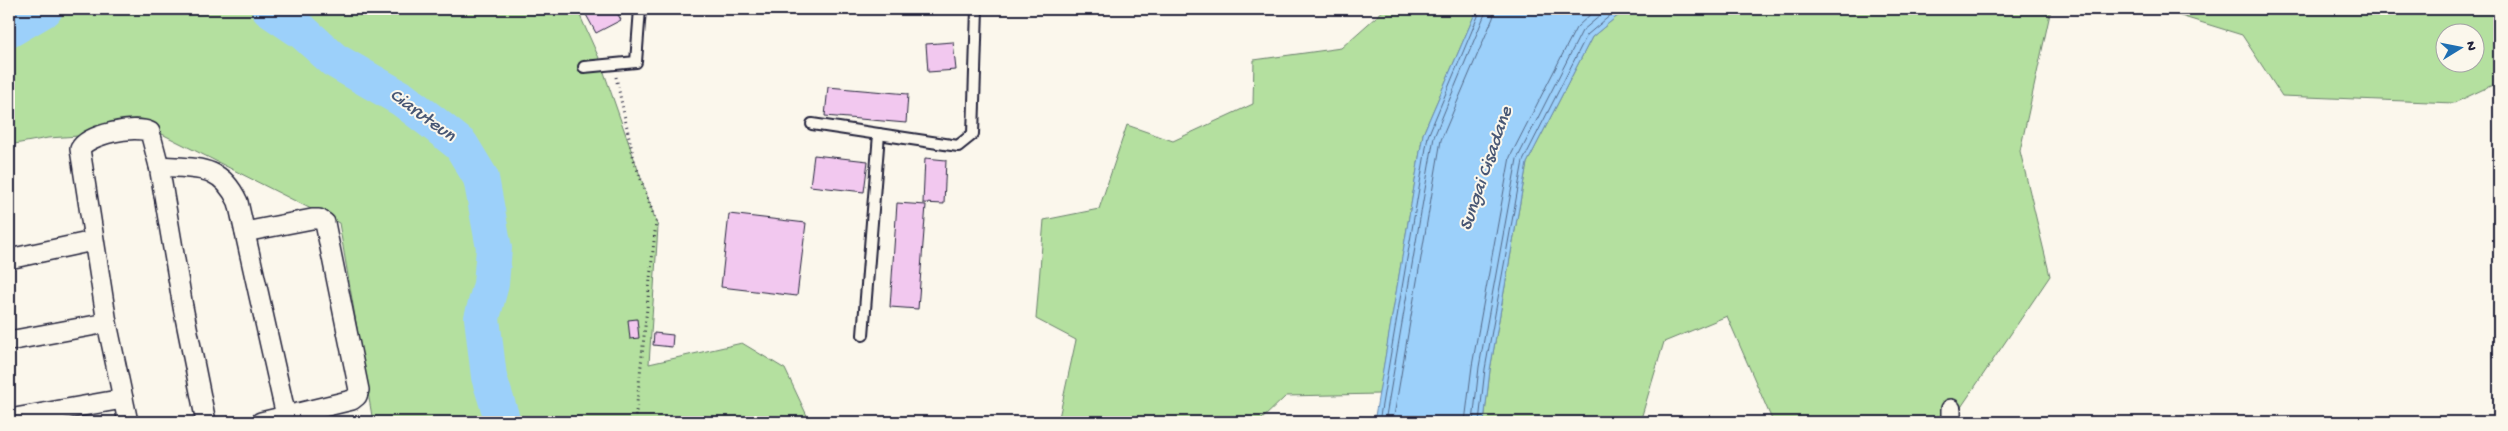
<svg xmlns="http://www.w3.org/2000/svg" width="2508" height="431" font-family="'Gochi Hand',sans-serif">
  <rect width="100%" height="100%" fill="#fbf7ec"/>
  <filter id="ink" filterUnits="userSpaceOnUse"><feTurbulence type="fractalNoise" baseFrequency=".02" numOctaves="2"/><feDisplacementMap in="SourceGraphic" scale="10" xChannelSelector="R" yChannelSelector="G"/><feConvolveMatrix kernelMatrix="1 2 1 2 8 2 1 2 1" color-interpolation-filters="sRGB"/></filter>
  <g filter="url(#ink)">
    <g fill="#b4e09f" stroke="#6b816d" fill-rule="evenodd">
      <polygon points="9,9 577,9 599,58 658,227 649,364 742,343 785,369 810,422 373,422 339,223 156,131 48,138 9,145"/>
      <polygon points="1385,9 1477,9 1423,134 1379,394 1286,396 1259,422 1058,422 1076,340 1036,319 1044,220 1099,209 1127,125 1173,141 1253,104 1254,60 1341,48"/>
      <polygon points="1626,9 1832,9 1843,12 1849,9 2051,9 2020,151 2050,276 1951,422 1773,422 1727,316 1664,342 1640,422 1484,422 1490,370 1527,163 1592,37"/>
      <path d="M2158 9H2499V82L2454 103 2282 96 2242 35ZM2476 32V62H2446V32Z"/>
    </g>
    <polygon fill="#9cd0fa" stroke="#6b8aae" points="1477,9 1626,9 1592,37 1527,163 1490,370 1484,422 1374,422 1423,134"/>
    <g fill="none" stroke-linecap="round" stroke-linejoin="round">
      <g stroke="#536887" stroke-width="1">
        <polyline points="1379,422 1428,136 1481,9"/>
        <polyline points="1385,422 1434,137 1487,9"/>
        <polyline points="1393,422 1441,140 1493,18 1495,9"/>
        <polyline points="1465,422 1472,366 1510,157 1576,28 1596,9"/>
        <polyline points="1473,422 1479,367 1517,159 1582,31 1608,9"/>
        <polyline points="1479,422 1485,369 1523,161 1587,35 1618,9"/>
      </g>
      <g stroke="#9cd0fa" stroke-width="36">
        <polyline points="269,9 303,32 334,60 402,99 431,121 461,145 481,178 494,248 491,284 482,318 489,377 503,422"/>
        <polyline points="9,30 45,9"/>
      </g>
    </g>
    <g fill="#f2c8ef" stroke="#22223b">
      <polygon points="583,9 615,9 621,20 596,33"/>
      <polygon points="953,42 956,70 928,72 926,44"/>
      <polygon points="828,87 908,94 906,123 825,116"/>
      <polygon points="814,155 868,161 864,192 810,186"/>
      <polygon points="925,158 946,160 944,204 923,203"/>
      <polygon points="897,203 926,205 918,309 890,307"/>
      <polygon points="729,214 806,223 797,296 721,287"/>
      <polygon points="637,319 639,338 630,339 628,320"/>
      <polygon points="654,333 673,335 672,347 653,345"/>
    </g>
    <g fill="none" stroke-linecap="round" stroke-linejoin="round">
      <g stroke="#22223b" stroke-width="14">
        <g id="service">
          <polyline points="584,67 636,62 640,9"/>
          <polyline points="812,124 958,146 973,134 977,9"/>
          <polyline points="863,335 879,134"/>
        </g>
      </g>
      <g stroke="#22223b" stroke-width="22">
        <g id="minor">
          <path d="M159 166C196 169 220 163 238 202L286 416 261 422"/>
          <polyline points="245,232 312,219 319,219 325,223 359,390 357,396 352,400 286,416"/>
          <polyline points="9,259 93,241"/>
          <polyline points="9,341 107,323"/>
          <polyline points="1951,409 1951,422"/>
          <polyline points="9,419 123,399"/>
          <path d="M128 422 107 323 80 149C88 134 135 125 150 132L159 166 183 307 206 422"/>
        </g>
      </g>
      <polyline stroke="#22223b" stroke-width="3" stroke-dasharray="1 4" stroke-linecap="butt" points="616,77 634,160 656,222 635,422"/>
      <use href="#service" stroke="#fbf7ec" stroke-width="10"/>
      <use href="#minor" stroke="#fbf7ec" stroke-width="19"/>
    </g>
  </g>
  <g text-anchor="middle" dominant-baseline="central" stroke-width="4" stroke-linejoin="round" paint-order="stroke">
    <g font-size="19" font-style="italic" fill="#475674" stroke="#fbf7ec">
      <text transform="translate(422 116) rotate(36)">Ciaruteun</text>
      <text transform="translate(1487 169) rotate(-71)">Sungai Cisadane</text>
    </g>
  </g>
  <rect width="2508" height="431" fill="none" stroke="#fbf7ec" stroke-width="30"/>
  <rect x="15" y="15" width="2478" height="401" fill="none" stroke="#22223b" stroke-width="2" filter="url(#ink)"/>
  <g transform="translate(2460 48) rotate(80)"><circle r="24" fill="#fbf7ec" stroke="#a4a2a5"/>
  <path d="M0-4L9 19L0 12L-9 19Z" fill="#1f6fb2"/>
  <text y="-8" font-size="14" font-weight="bold" text-anchor="middle" fill="#22223b">N</text>
  </g>
</svg>
